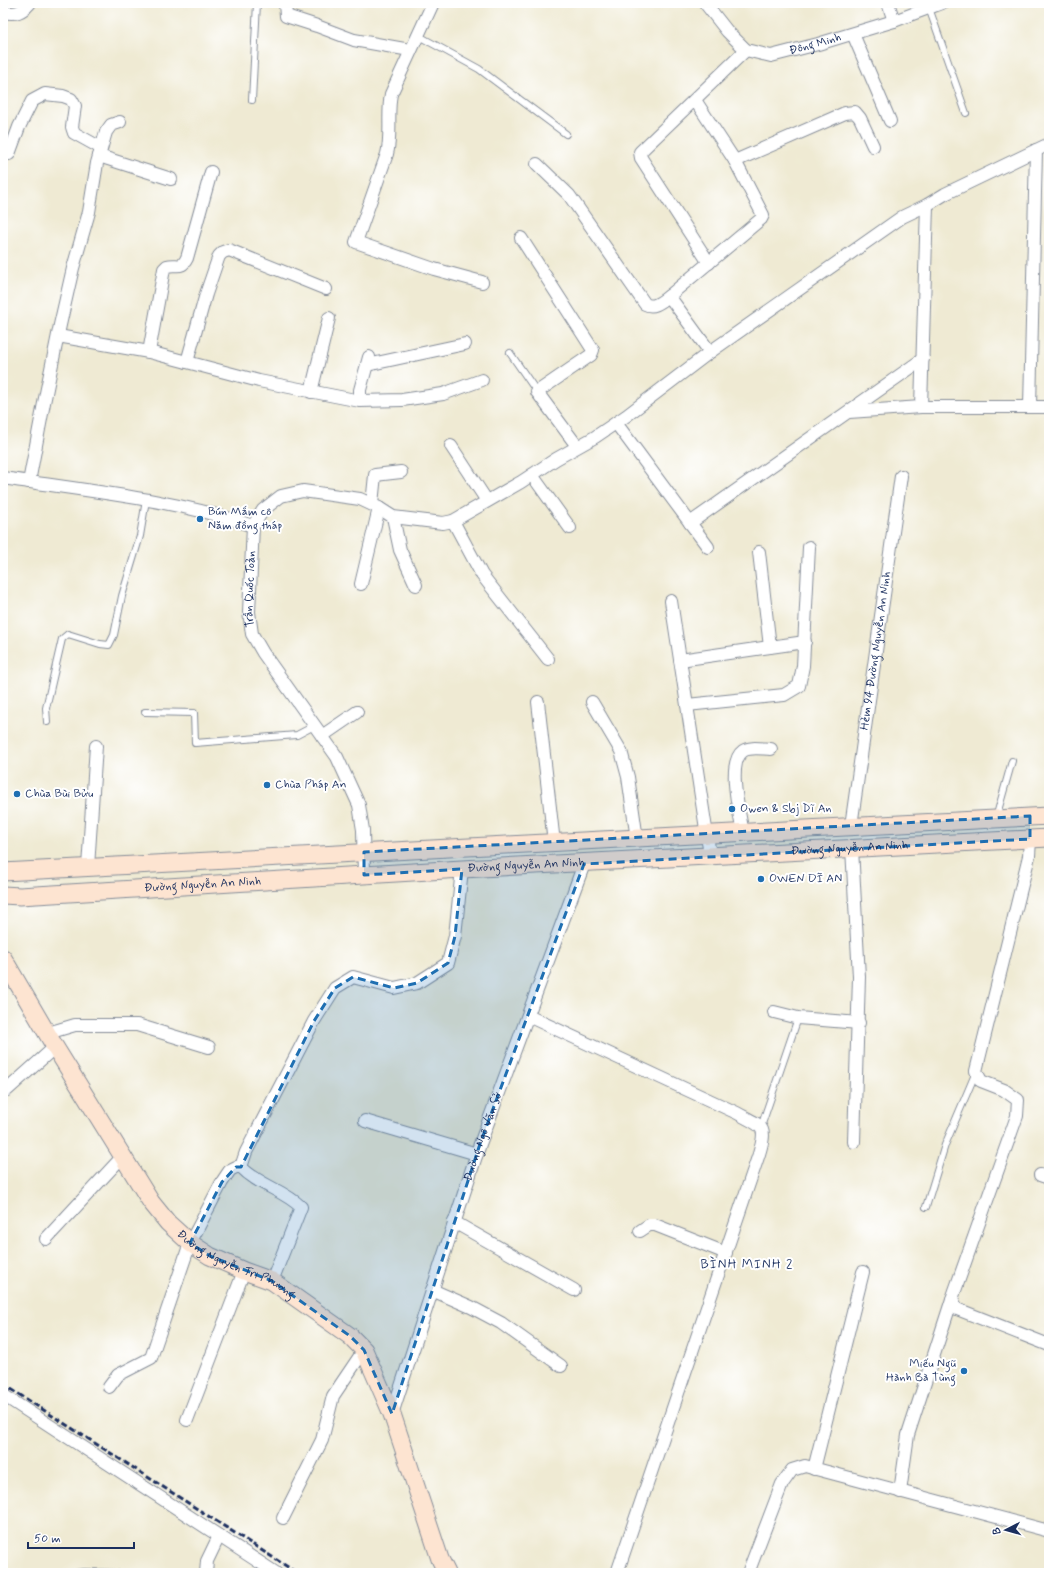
<svg xmlns="http://www.w3.org/2000/svg" width="1052" height="1576" font-family="Mynerve,sans-serif">
  <rect width="100%" height="100%" fill="#fff"/>
  <filter id="ink" filterUnits="userSpaceOnUse"><feTurbulence type="fractalNoise" baseFrequency=".025" numOctaves="2"/><feDisplacementMap in="SourceGraphic" scale="8" xChannelSelector="R" yChannelSelector="G"/><feConvolveMatrix kernelMatrix="1 2 1 2 8 2 1 2 1" color-interpolation-filters="sRGB"/></filter>
  <filter id="wash" filterUnits="userSpaceOnUse"><feTurbulence type="fractalNoise" baseFrequency=".012" numOctaves="4" result="noise"/><feDisplacementMap in="SourceGraphic" scale="16" xChannelSelector="R" yChannelSelector="G"/><feGaussianBlur stdDeviation="0.9" result="paint"/><feColorMatrix in="noise" values="0 0 0 0 0 0 0 0 0 0 0 0 0 0 0 0 0 1.4 0 .05"/><feComposite in="paint" operator="in"/></filter>
  <g filter="url(#wash)">
    <rect width="100%" height="100%" fill="#efead3"/>
  </g>
  <g filter="url(#ink)">
    <g fill="none" stroke-linecap="round" stroke-linejoin="round">
      <g stroke="#858c98" stroke-width="8">
        <g id="lane">
          <polyline points="929,8 966,113"/>
          <polyline points="417,35 479,69 566,134"/>
          <polyline points="252,100 257,3"/>
          <polyline points="510,353 537,392"/>
          <polyline points="145,712 194,713 195,743 297,735 314,726"/>
          <polyline points="47,722 46,708 62,639 68,634 100,644 109,645 114,635 122,596 140,536 146,500"/>
          <polyline points="996,818 1012,761"/>
          <polyline points="761,1127 798,1018"/>
          <polyline points="926,1207 945,1145 976,1072"/>
          <polyline points="76,1573 84,1572 116,1573"/>
        </g>
      </g>
      <g stroke="#858c98" stroke-width="14">
        <g id="street">
          <polyline points="285,3 286,16 317,26 354,40 410,50"/>
          <path d="M433 3 391 94C387 114 392 134 387 154L356 242 434 269 482 282"/>
          <path id="s1" d="M705 3 727 31 746 50 771 56 818 44 894 21 942 3"/>
          <polyline points="888,3 894,21"/>
          <path d="M3 12C16 15 22 12 30 3"/>
          <polyline points="853,34 890,121"/>
          <polyline points="9,154 19,127 32,101 45,94 63,96 71,99 75,106 72,127 74,133 101,148"/>
          <polyline points="99,156 171,179"/>
          <polyline points="735,161 845,113 855,112 860,118 873,146"/>
          <path d="M537 164 569 195 645 304C654 309 662 301 669 296L710 352"/>
          <polyline points="521,238 593,350 591,355 537,392 577,446"/>
          <polyline points="709,263 641,158 640,152 746,50"/>
          <polyline points="669,296 761,219 763,215 735,161 695,100"/>
          <polyline points="58,336 149,352 259,381 360,401 360,390 369,357"/>
          <path d="M149 352 164 269 167 266C177 263 181 270 187 258L211 172"/>
          <polyline points="187,362 206,294 219,256 223,252 229,250 326,289"/>
          <polyline points="367,365 465,344"/>
          <polyline points="311,392 329,318"/>
          <polyline points="360,401 402,400 443,394 482,380"/>
          <polyline points="921,407 927,205"/>
          <polyline points="1030,407 1036,150"/>
          <polyline points="849,412 921,407 1049,407"/>
          <polyline points="616,423 708,547"/>
          <polyline points="451,446 487,501"/>
          <polyline points="532,475 570,528"/>
          <path d="M3 478C87 491 173 499 253 526"/>
          <polyline points="29,482 44,403 60,325 73,268 89,212 97,163 106,132 111,125 120,122"/>
          <polyline points="372,504 375,475 401,472"/>
          <polyline points="393,517 400,550 416,585"/>
          <polyline points="453,521 482,575 548,659"/>
          <polyline points="690,523 923,359"/>
          <polyline points="759,552 770,647"/>
          <polyline points="361,584 379,508"/>
          <polyline points="671,601 710,855"/>
          <polyline points="680,660 805,642"/>
          <polyline points="538,702 554,843"/>
          <polyline points="592,702 621,751 628,777 637,839"/>
          <polyline points="687,705 784,695 799,686 803,666 809,547"/>
          <polyline points="322,736 357,712"/>
          <path id="s2" d="M851 826 901 476"/>
          <path d="M743 833C740 815 726 763 743 751 750 746 763 749 771 749"/>
          <polyline points="1030,839 1029,856 976,1071 981,1081 1004,1090 1018,1100 1017,1116 952,1299 957,1309 1049,1345"/>
          <polyline points="852,848 859,977 854,1142"/>
          <polyline points="88,867 96,746"/>
          <path id="s3" d="M364 875 363 830 359 805 337 757 263 653 252 634 249 612 253 526 263 510 281 496 303 491 360 499 379 508 393 517 443 523 453 521 521 482 556 459 595 437 626 416 710 352 902 217 927 205 945 194 1049 144"/>
          <polyline points="774,1012 798,1018 859,1023"/>
          <path d="M528 1016 737 1113C762 1127 768 1124 759 1154L617 1573"/>
          <polyline points="48,1033 75,1025 137,1025 209,1047"/>
          <polyline points="3,1090 7,1090 55,1047"/>
          <polyline points="365,1121 477,1154"/>
          <polyline points="1040,1175 1049,1178"/>
          <polyline points="454,1222 574,1290"/>
          <polyline points="640,1231 649,1225 655,1225 726,1253"/>
          <polyline points="46,1239 123,1156"/>
          <path d="M272 1281 301 1207C284 1190 258 1185 241 1167L246 1152 314 1021 335 988 353 977 394 988 417 983 448 963 455 936 462 869"/>
          <polyline points="432,1290 471,1307 501,1323 561,1366"/>
          <polyline points="109,1387 118,1375 151,1358 190,1243 222,1182 230,1170 236,1167 241,1167"/>
          <polyline points="3,1395 276,1573"/>
          <path id="s4" d="M392 1414 480 1144 584 864"/>
          <polyline points="187,1420 244,1271"/>
          <polyline points="814,1469 863,1272"/>
          <polyline points="900,1492 908,1435 952,1299"/>
          <polyline points="283,1518 322,1440 333,1396 364,1350"/>
          <polyline points="206,1573 207,1561 219,1536"/>
          <polyline points="748,1573 782,1484 792,1470 805,1466 1049,1531"/>
        </g>
      </g>
      <g stroke="#858c98" stroke-width="19">
        <g id="secondary">
          <polyline points="3,872 1049,816"/>
          <path id="s5" d="M3 895 20 896 462 869 1049 838"/>
          <path id="s6" d="M3 958 55 1047 151 1202 168 1223 190 1243 210 1256 244 1271 272 1281 350 1336 364 1350 392 1414 440 1559 447 1573"/>
        </g>
      </g>
      <use href="#lane" stroke="#fff" stroke-width="6"/>
      <use href="#street" stroke="#fff" stroke-width="12"/>
      <use href="#secondary" stroke="#fde4d1" stroke-width="17"/>
      <polyline stroke="#1b2f5e" stroke-width="3" stroke-dasharray="6 3" stroke-linecap="butt" points="3,1384 297,1573"/>
    </g>
  </g>
  <path fill="#1f6fb2" fill-opacity="0.2" stroke="#1f6fb2" stroke-width="3" stroke-dasharray="8 5" stroke-linejoin="round" d="M1030 816V839L584 864 480 1144 392 1414 364 1350 350 1336 272 1281 210 1256 190 1243 222 1182 236 1167H241L314 1021 335 988 353 977 394 988 417 983 448 963 455 936 462 869 364 875V852Z"/>
  <g fill="#1f6fb2" stroke="#fff" stroke-width="1.5">
    <circle cx="200" cy="519" r="4"/>
    <circle cx="267" cy="785" r="4"/>
    <circle cx="17" cy="794" r="4"/>
    <circle cx="732" cy="809" r="4"/>
    <circle cx="761" cy="879" r="4"/>
    <circle cx="964" cy="1371" r="4"/>
  </g>
  <g text-anchor="middle" dominant-baseline="central" stroke-width="4" stroke-linejoin="round" paint-order="stroke">
    <g font-size="12" fill="#1b2f5e" stroke="#fff">
      <text stroke="none"><textPath href="#s1" startOffset="134">Đông Minh</textPath></text>
      <text stroke="none"><textPath href="#s3" startOffset="318">Trần Quốc Toản</textPath></text>
      <text stroke="none"><textPath href="#s2" startOffset="177">Hẻm 94 Đường Nguyễn An Ninh</textPath></text>
      <text stroke="none"><textPath href="#s5" startOffset="848">Đường Nguyễn An Ninh</textPath></text>
      <text stroke="none"><textPath href="#s5" startOffset="524">Đường Nguyễn An Ninh</textPath></text>
      <text stroke="none"><textPath href="#s5" startOffset="200">Đường Nguyễn An Ninh</textPath></text>
      <text stroke="none"><textPath href="#s4" startOffset="292">Đường Ngô Văn Sở</textPath></text>
      <text stroke="none"><textPath href="#s6" startOffset="393">Đường Nguyễn Tri Phương</textPath></text>
    </g>
    <g font-size="12" fill="#1b2f5e" stroke="#fff" text-anchor="start">
      <text x="208" y="512">Bún Mắm cô<tspan x="208" dy="14">Năm đồng tháp</tspan></text>
      <text x="275" y="785">Chùa Pháp An</text>
      <text x="25" y="794">Chùa Bùi Bửu</text>
      <text x="740" y="809">Owen &amp; Sbj Dĩ An</text>
      <text x="769" y="879">OWEN DĨ AN</text>
      <text x="956" y="1364" text-anchor="end">Miếu Ngũ<tspan x="956" dy="14">Hành Bà Tùng</tspan></text>
    </g>
    <g font-size="13" letter-spacing="1" fill="#1b2f5e" stroke="#fff">
      <text x="747" y="1264">BÌNH MINH 2</text>
    </g>
  </g>
  <rect width="1052" height="1576" fill="none" stroke="#fff" stroke-width="16"/>
  <g transform="translate(1006 1530) rotate(264)" stroke="#ffffff" stroke-width="3" paint-order="stroke">
  <path d="M0-3L7 15L0 10L-7 15Z" fill="#1b2f5e"/>
  <text y="-6" font-size="11" font-weight="bold" text-anchor="middle" fill="#1b2f5e">B</text>
  </g>
  <path d="M28 1542v6h106v-6" fill="none" stroke="#1b2f5e" stroke-width="2"/>
  <text x="34" y="1542" font-size="12" fill="#1b2f5e" stroke="#ffffff" stroke-width="3" paint-order="stroke">50 m</text>
</svg>
